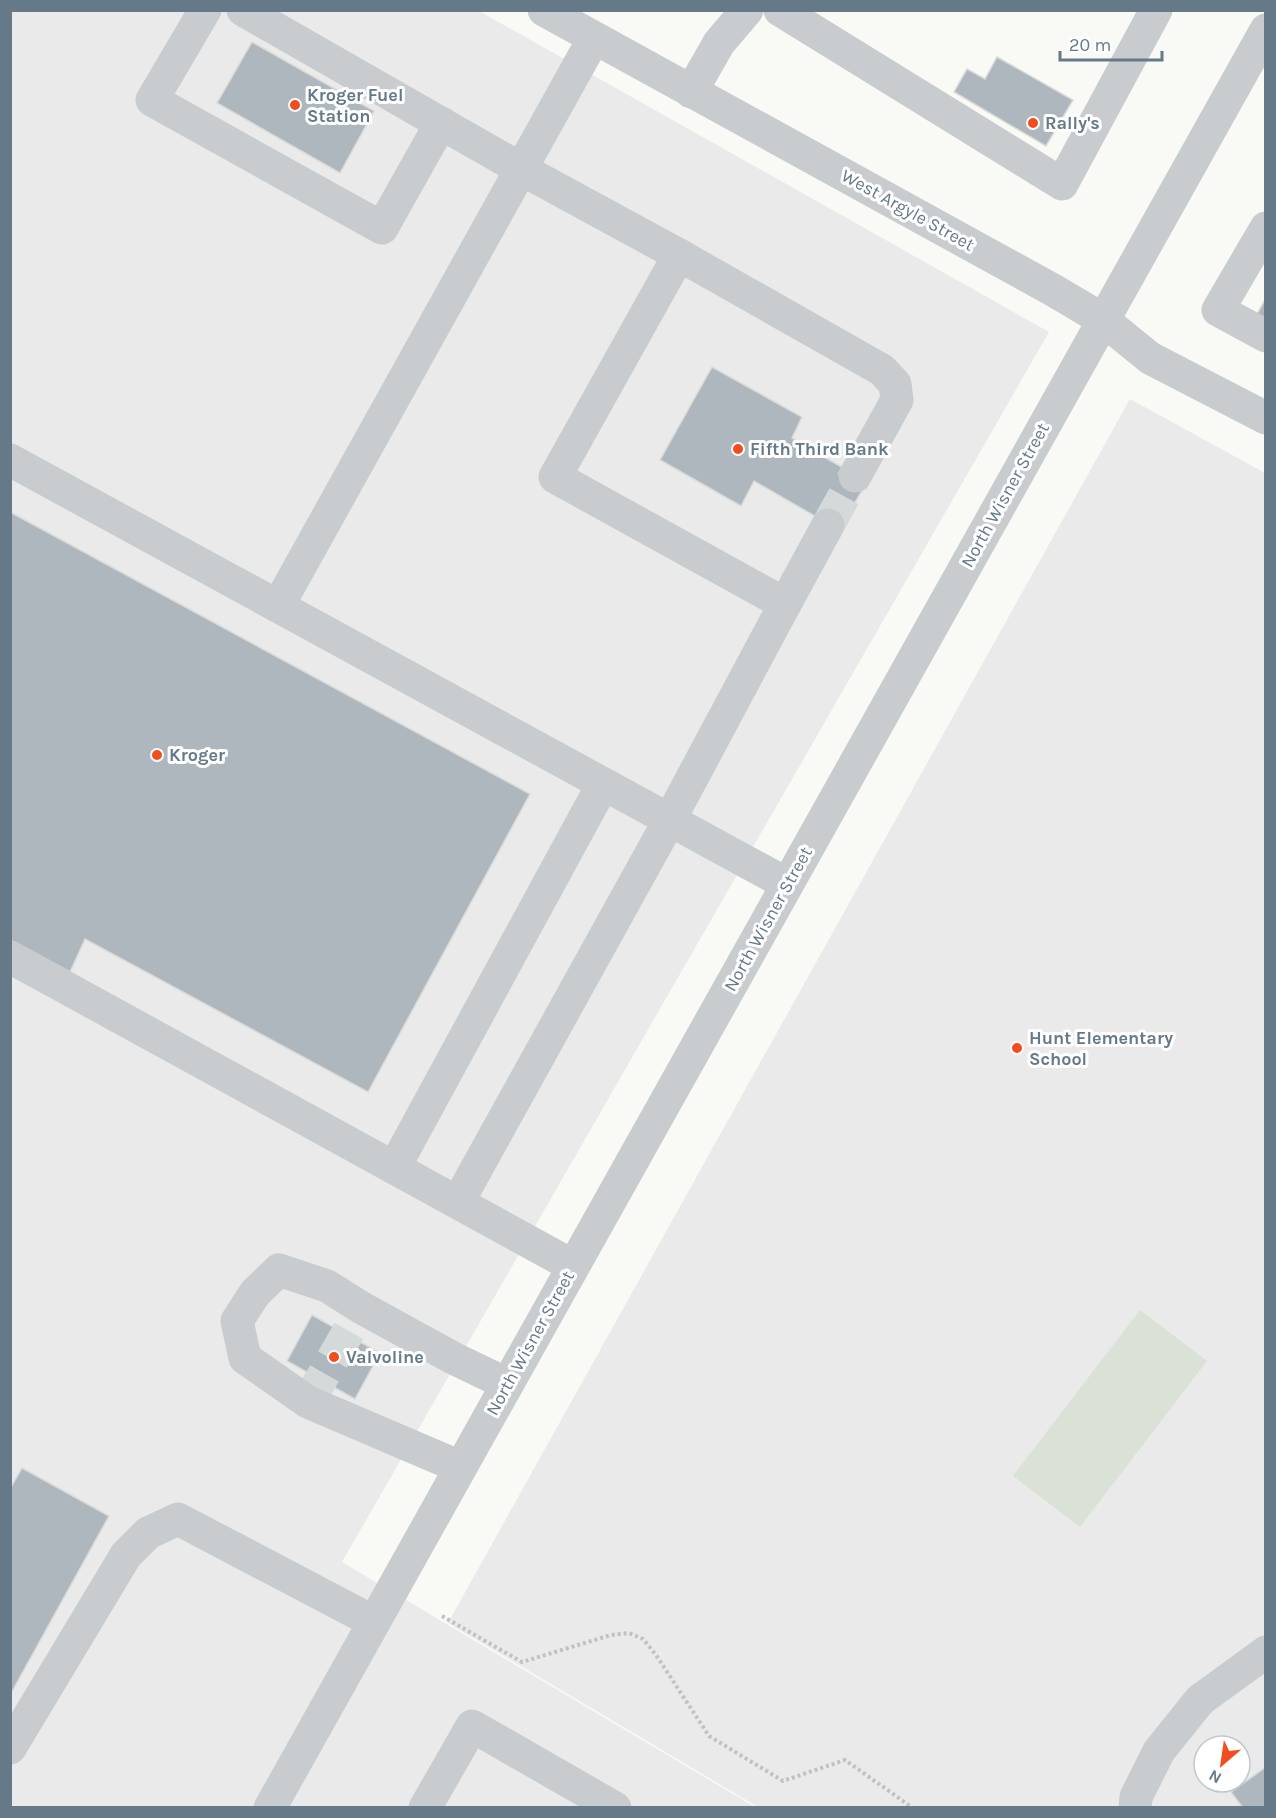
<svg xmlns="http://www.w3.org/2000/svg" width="1276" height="1818" font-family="Karla,sans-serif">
  <rect width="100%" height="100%" fill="#f9f9f5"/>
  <g fill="#e9eae9" fill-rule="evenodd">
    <polygon points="11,11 479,11 1049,332 342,1562 755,1807 11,1808"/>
    <path d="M1130 399 1265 473V1807H758L448 1623ZM1204 1746H1240V1782H1204Z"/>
  </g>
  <polygon fill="#dae1d6" points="1140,1310 1207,1361 1080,1527 1013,1476"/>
  <g fill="#aeb7bd" stroke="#dadad8" stroke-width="1.5">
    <polygon points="252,42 374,111 340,173 217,103"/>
    <polygon points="997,57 1073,100 1046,146 954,92 967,69 985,79"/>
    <polygon points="1266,298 1266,321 1256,316"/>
    <polygon points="712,367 802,417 792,438 867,482 839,530 754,481 741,506 660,460"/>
    <polygon points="10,512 530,794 368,1092 85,939 70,972 10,940"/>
    <polygon points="312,1315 380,1353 355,1399 287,1361"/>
    <polygon points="22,1468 109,1516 10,1695 10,1489"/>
    <polygon points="1266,1767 1266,1808 1243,1808 1231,1792"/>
  </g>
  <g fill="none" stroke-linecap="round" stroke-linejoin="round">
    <g stroke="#d4d9da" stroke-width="33" stroke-dasharray="33 16" stroke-linecap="butt">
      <polyline points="828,525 855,476"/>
      <polyline points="308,1402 362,1308"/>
    </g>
    <polyline stroke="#bfc2c4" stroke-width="4" stroke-dasharray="3 3" stroke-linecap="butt" points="442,1616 522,1662 611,1635 629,1633 643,1639 656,1655 709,1736 783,1781 845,1760 913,1808"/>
    <g stroke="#c8cccf" stroke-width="33">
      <polyline points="205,10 152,100 382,228 441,123"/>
      <polyline points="243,10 521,169 679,255 882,370 895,384 897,400 855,476"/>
      <polyline points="544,10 1053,290 1102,319 1150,358 1266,418"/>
      <polyline points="780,10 1062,184 1156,10"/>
      <polyline points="691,92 719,43 747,10"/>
      <polyline points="1266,228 1218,310 1266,336"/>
      <polyline points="10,460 787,884"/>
      <polyline points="785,604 828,525"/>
      <polyline points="278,606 594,38"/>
      <polyline points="10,957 573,1266"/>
      <polyline points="394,1168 603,784"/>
      <polyline points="458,1202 669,821 785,604 555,477 679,255"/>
      <polyline points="460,1467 308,1402 245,1358 237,1321 255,1293 279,1270 327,1286 362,1308 453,1358 507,1384"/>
      <polyline points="10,1748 126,1555 148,1533 178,1519 374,1622"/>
      <polyline points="270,1808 1266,30"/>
      <polyline points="425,1808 472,1726 615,1808"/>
      <polyline points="1135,1808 1136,1797 1159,1751 1200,1700 1266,1652"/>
    </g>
  </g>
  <g fill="#f14d1d" stroke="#fff" stroke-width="2">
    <circle cx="295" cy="105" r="6"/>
    <circle cx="1033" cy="123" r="6"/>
    <circle cx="738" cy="449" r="6"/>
    <circle cx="157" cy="755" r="6"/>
    <circle cx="1017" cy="1048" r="6"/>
    <circle cx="334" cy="1357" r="6"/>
  </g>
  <g text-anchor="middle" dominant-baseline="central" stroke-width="6" stroke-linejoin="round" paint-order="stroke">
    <g font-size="18" font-weight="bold" fill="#657989" stroke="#fff" text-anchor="start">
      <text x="307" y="95">Kroger Fuel<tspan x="307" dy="21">Station</tspan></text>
      <text x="1045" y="123">Rally's</text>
      <text x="750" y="449">Fifth Third Bank</text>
      <text x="169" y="755">Kroger</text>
      <text x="1029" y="1038">Hunt Elementary<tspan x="1029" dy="21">School</tspan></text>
      <text x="346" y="1357">Valvoline</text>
    </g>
    <g font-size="18" fill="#657989" stroke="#fff">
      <text transform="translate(908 210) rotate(29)">West Argyle Street</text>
      <text transform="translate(1005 495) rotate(-61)">North Wisner Street</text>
      <text transform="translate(768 919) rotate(-61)">North Wisner Street</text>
      <text transform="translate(530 1343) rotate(-61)">North Wisner Street</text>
    </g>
  </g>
  <rect width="1276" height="1818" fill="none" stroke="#657989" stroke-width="24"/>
  <g transform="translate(1222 1764) rotate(209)"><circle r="28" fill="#ffffff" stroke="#c1c9d0" stroke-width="1.5"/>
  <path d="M0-4.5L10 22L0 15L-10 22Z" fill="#f14d1d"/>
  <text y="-9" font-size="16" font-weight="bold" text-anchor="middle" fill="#657989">N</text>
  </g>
  <path d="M1060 51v9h102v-9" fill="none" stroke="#657989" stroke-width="3"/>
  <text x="1069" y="51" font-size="18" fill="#657989" stroke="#ffffff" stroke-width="4.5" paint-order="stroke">20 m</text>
</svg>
